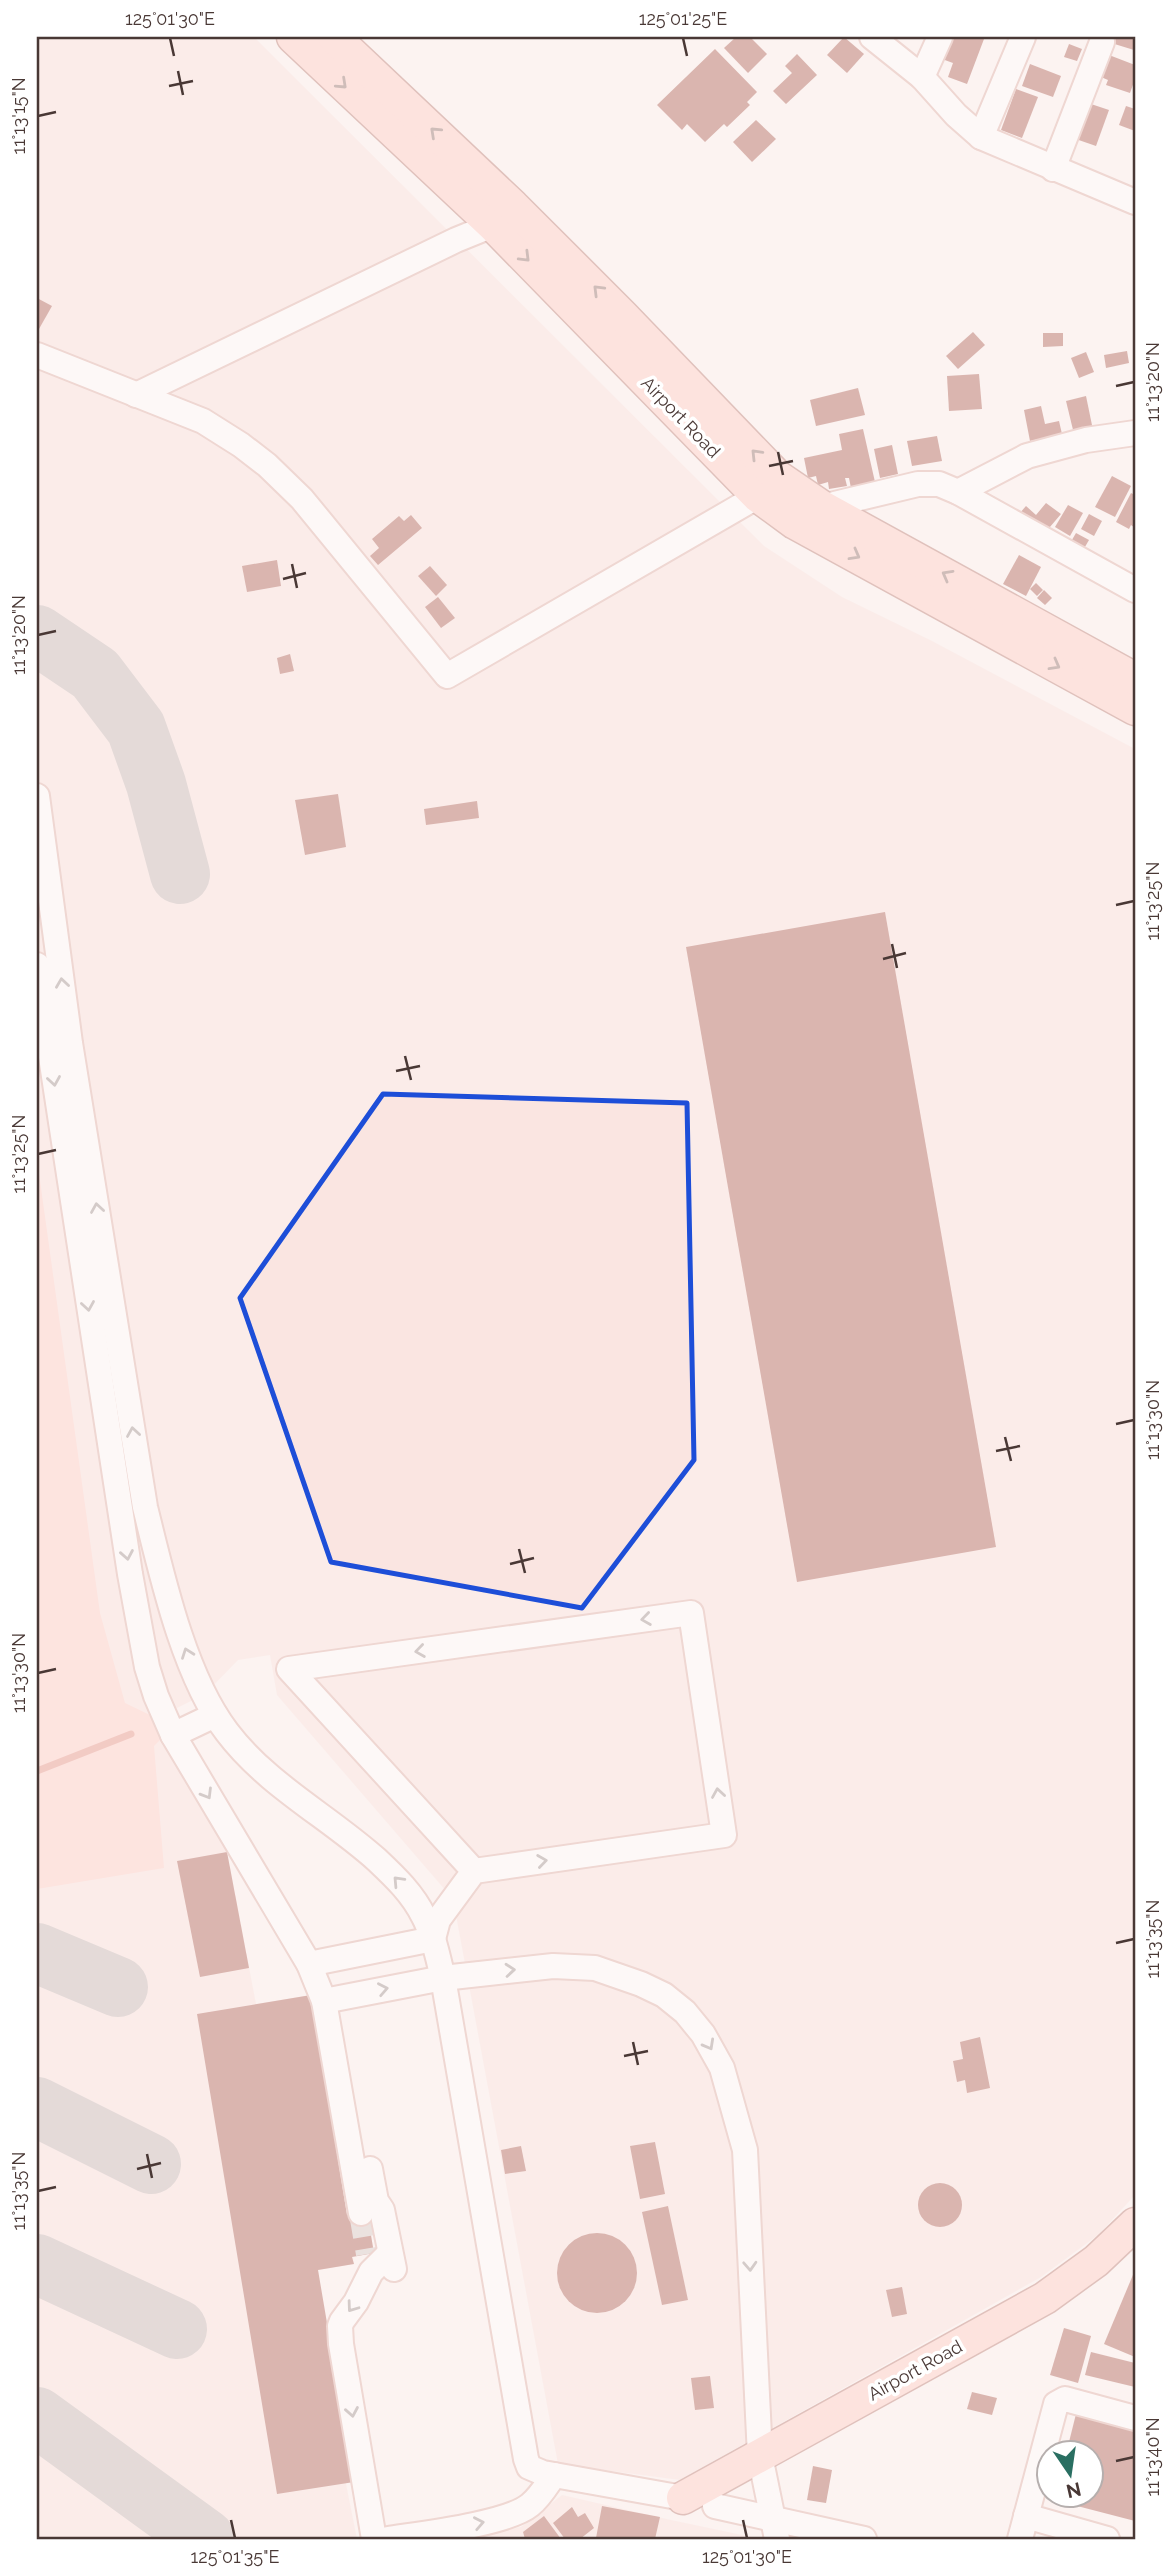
<svg xmlns="http://www.w3.org/2000/svg" width="1172" height="2576" font-family="Raleway,sans-serif">
  <rect width="100%" height="100%" fill="#fcf3f1"/>
  <g fill="#fae5e1">
    <polygon points="37,37 254,37 764,546 842,597 932,641 1135,749 1135,2195 1098,2235 1041,2277 680,2480 558,2464 453,1899 277,1695 270,1655 238,1660 205,1694 155,1719 227,1852 256,2004 311,1995 347,2215 367,2212 374,2253 353,2257 354,2264 318,2270 346,2484 357,2539 37,2539"/>
    <polygon points="562,2495 671,2520 761,2539 459,2539 521,2527"/>
  </g>
  <polygon fill="#ffd2ca" points="37,1159 100,1613 125,1703 150,1715 162,1738 154,1746 164,1868 37,1889"/>
  <g fill="none" stroke-linecap="round" stroke-linejoin="round">
    <polyline stroke="#e79b8f" stroke-width="7" points="37,1771 131,1734"/>
    <g stroke="#c8bcba" stroke-width="60">
      <polyline points="37,635 95,674 136,728 156,784 180,874"/>
      <polyline points="37,1953 118,1987"/>
      <polyline points="37,2107 151,2164"/>
      <polyline points="37,2264 177,2329"/>
      <polyline points="37,2417 205,2539"/>
    </g>
  </g>
  <g fill="#b26b60">
    <polygon points="736,37 750,37 767,54 748,73 724,48"/>
    <polygon points="844,37 864,54 847,73 827,55"/>
    <polygon points="950,37 978,37 984,39 967,84 948,77 953,63 942,59"/>
    <polygon points="1110,37 1135,37 1134,50 1108,42"/>
    <polygon points="1069,44 1082,49 1077,61 1064,57"/>
    <polygon points="715,49 757,92 747,102 750,105 727,127 724,124 705,142 687,124 682,130 657,105"/>
    <polygon points="797,54 817,75 786,104 773,91 792,73 785,66"/>
    <polygon points="1109,55 1135,65 1135,79 1130,93 1106,85 1108,80 1101,77"/>
    <polygon points="1030,64 1061,76 1053,97 1022,86"/>
    <polygon points="1016,89 1038,97 1022,138 1001,130"/>
    <polygon points="1082,101 1109,110 1096,146 1070,137"/>
    <polygon points="1126,106 1135,109 1135,131 1119,125"/>
    <polygon points="756,120 776,139 752,162 733,142"/>
    <polygon points="37,298 52,306 39,329 37,328"/>
    <polygon points="973,332 985,345 958,369 946,356"/>
    <polygon points="1043,333 1063,333 1063,346 1043,347"/>
    <polygon points="1127,351 1129,363 1106,368 1104,355"/>
    <polygon points="1086,352 1094,372 1079,378 1071,358"/>
    <polygon points="979,374 982,409 949,411 947,376"/>
    <polygon points="858,388 865,415 816,426 810,400"/>
    <polygon points="1086,396 1093,430 1074,434 1066,401"/>
    <polygon points="1041,406 1045,424 1059,421 1062,434 1030,441 1024,410"/>
    <polygon points="863,429 875,482 851,488 849,478 845,478 847,486 829,489 828,482 818,485 816,476 808,478 804,458 842,450 839,434"/>
    <polygon points="937,436 942,461 912,466 907,441"/>
    <polygon points="892,445 898,474 880,478 874,449"/>
    <polygon points="1112,476 1131,486 1115,517 1095,507"/>
    <polygon points="1131,493 1135,495 1135,528 1131,525 1129,529 1116,522"/>
    <polygon points="1046,503 1061,514 1044,534 1019,514 1026,506 1036,515"/>
    <polygon points="1068,505 1083,513 1070,536 1055,527"/>
    <polygon points="1089,514 1102,521 1094,536 1081,529"/>
    <polygon points="411,515 422,528 378,565 370,556 379,548 372,539 399,516 404,521"/>
    <polygon points="1076,533 1089,540 1082,552 1069,545"/>
    <polygon points="1019,555 1041,567 1026,596 1003,584"/>
    <polygon points="277,560 281,586 247,592 242,566"/>
    <polygon points="430,566 447,585 436,596 418,576"/>
    <polygon points="1036,583 1043,590 1037,596 1030,589"/>
    <polygon points="1044,590 1052,598 1045,605 1037,598"/>
    <polygon points="438,597 455,618 441,628 425,607"/>
    <polygon points="290,654 294,671 280,674 277,658"/>
    <polygon points="338,794 346,847 305,855 295,800"/>
    <polygon points="477,801 479,818 426,825 424,809"/>
    <polygon points="885,912 996,1547 797,1582 686,947"/>
    <polygon points="227,1852 249,1968 200,1977 177,1861"/>
    <polygon points="311,1995 347,2215 367,2212 374,2253 352,2257 354,2264 318,2270 354,2482 277,2494 197,2014"/>
    <polygon points="980,2037 990,2088 967,2093 965,2080 957,2082 953,2061 963,2059 960,2042"/>
    <polygon points="655,2142 665,2194 640,2199 630,2146"/>
    <polygon points="521,2146 526,2171 505,2174 501,2150"/>
    <circle cx="940" cy="2205" r="22"/>
    <polygon points="668,2206 688,2300 662,2305 642,2212"/>
    <circle cx="597" cy="2273" r="40"/>
    <polygon points="1135,2270 1135,2357 1104,2344"/>
    <polygon points="902,2287 907,2314 892,2317 886,2290"/>
    <polygon points="1064,2328 1091,2336 1078,2383 1050,2375"/>
    <polygon points="1091,2352 1135,2363 1135,2387 1085,2375"/>
    <polygon points="710,2376 714,2408 695,2410 691,2378"/>
    <polygon points="972,2392 997,2398 992,2415 967,2409"/>
    <polygon points="1076,2414 1135,2429 1135,2521 1054,2500 1055,2496 1092,2496 1092,2454 1066,2454"/>
    <polygon points="813,2466 832,2470 826,2503 807,2500"/>
    <polygon points="602,2506 660,2517 655,2539 596,2538"/>
    <polygon points="572,2507 578,2517 585,2513 594,2528 580,2539 565,2539 553,2523"/>
    <polygon points="544,2516 561,2539 525,2539 523,2532"/>
  </g>
  <g fill="none" stroke-linecap="round" stroke-linejoin="round">
    <polyline stroke="#d8cecb" stroke-width="24" stroke-dasharray="24 12" stroke-linecap="butt" points="361,2213 368,2254"/>
    <g stroke="#dfb5ad" stroke-width="28">
      <g id="minor">
        <polyline points="872,37 922,77 956,115 981,137 1135,202"/>
        <polyline points="922,77 940,37"/>
        <polyline points="981,137 1023,37"/>
        <polyline points="1053,169 1102,42"/>
        <polyline points="37,355 203,421 241,445 267,465 302,499 447,676 758,496"/>
        <polyline points="136,395 456,240 493,225"/>
        <polyline points="958,492 1027,456 1086,440 1135,433"/>
        <polyline points="822,507 918,484 939,484 958,492 1135,590"/>
        <path d="M37 796 70 1043 145 1507C162 1576 184 1676 227 1732 267 1785 328 1816 377 1860 395 1877 413 1894 424 1917 434 1936 438 1958 443 1978L526 2459 529 2467 543 2473 683 2498"/>
        <polyline points="37,965 130,1574 147,1667 156,1696 173,1735 309,1964 324,2001 361,2213"/>
        <polyline points="173,1735 215,1715"/>
        <polyline points="433,1939 438,1920 474,1871 724,1835 691,1613 289,1669 474,1871"/>
        <polyline points="309,1964 433,1939"/>
        <polyline points="324,2001 443,1978 553,1966 595,1968 641,1984 664,1995 685,2012 703,2034 722,2068 745,2150 760,2456 777,2539"/>
        <polyline points="370,2169 376,2201 382,2210 394,2269"/>
        <polyline points="715,2506 864,2539"/>
        <polyline points="1026,2516 1107,2539"/>
        <polyline points="374,2539 341,2344 340,2326 342,2321 356,2302 371,2272 390,2253"/>
        <path d="M388 2539C420 2534 507 2524 530 2505 540 2497 547 2485 554 2475"/>
        <polyline points="1020,2539 1056,2404 1065,2399 1135,2418"/>
      </g>
    </g>
    <g stroke="#be867c" stroke-width="35">
      <g id="major">
        <polyline points="293,37 493,225 758,496 795,523 1135,709"/>
        <polyline points="334,37 513,206 623,316 778,477 822,507 1135,679"/>
        <polyline points="683,2498 1045,2298 1096,2261 1135,2224"/>
      </g>
    </g>
    <use href="#minor" stroke="#fff" stroke-width="24"/>
    <use href="#major" stroke="#fed0c8" stroke-width="32"/>
  </g>
  <defs><path id="oneway-chevron" d="M-2-3.5L2.5 0L-2 3.5" fill="none" stroke-width="1.6" stroke-linecap="round" stroke-linejoin="round" transform="scale(1.75)"/></defs>
  <g stroke="#9a7c77">
    <use href="#oneway-chevron" transform="translate(342 84) rotate(43)"/>
    <use href="#oneway-chevron" transform="translate(435 132) rotate(-137)"/>
    <use href="#oneway-chevron" transform="translate(525 257) rotate(45)"/>
    <use href="#oneway-chevron" transform="translate(598 290) rotate(-135)"/>
    <use href="#oneway-chevron" transform="translate(756 454) rotate(-134)"/>
    <use href="#oneway-chevron" transform="translate(855 555) rotate(29)"/>
    <use href="#oneway-chevron" transform="translate(947 575) rotate(-151)"/>
    <use href="#oneway-chevron" transform="translate(1055 665) rotate(29)"/>
  </g>
  <g stroke="#a49c9a">
    <use href="#oneway-chevron" transform="translate(62 983) rotate(-98)"/>
    <use href="#oneway-chevron" transform="translate(54 1081) rotate(81)"/>
    <use href="#oneway-chevron" transform="translate(97 1208) rotate(-99)"/>
    <use href="#oneway-chevron" transform="translate(88 1306) rotate(81)"/>
    <use href="#oneway-chevron" transform="translate(133 1432) rotate(-99)"/>
    <use href="#oneway-chevron" transform="translate(127 1555) rotate(80)"/>
    <use href="#oneway-chevron" transform="translate(646 1619) rotate(172)"/>
    <use href="#oneway-chevron" transform="translate(420 1651) rotate(172)"/>
    <use href="#oneway-chevron" transform="translate(187 1653) rotate(-110)"/>
    <use href="#oneway-chevron" transform="translate(718 1793) rotate(-99)"/>
    <use href="#oneway-chevron" transform="translate(207 1794) rotate(59)"/>
    <use href="#oneway-chevron" transform="translate(542 1861) rotate(-8)"/>
    <use href="#oneway-chevron" transform="translate(398 1881) rotate(-133)"/>
    <use href="#oneway-chevron" transform="translate(510 1970) rotate(-5)"/>
    <use href="#oneway-chevron" transform="translate(383 1989) rotate(-11)"/>
    <use href="#oneway-chevron" transform="translate(709 2045) rotate(61)"/>
    <use href="#oneway-chevron" transform="translate(750 2266) rotate(87)"/>
    <use href="#oneway-chevron" transform="translate(352 2307) rotate(126)"/>
    <use href="#oneway-chevron" transform="translate(352 2412) rotate(80)"/>
    <use href="#oneway-chevron" transform="translate(479 2523) rotate(-11)"/>
  </g>
  <path d="M0 0H1172V2576H0ZM383 1094 687 1103 694 1460 582 1608 331 1562 240 1298Z" fill="#fcf3f1" fill-opacity=".55" fill-rule="evenodd"/>
  <path fill="none" stroke="#1d4ed8" stroke-width="5" stroke-linejoin="round" d="M383 1094 687 1103 694 1460 582 1608 331 1562 240 1298Z"/>
  <path fill="none" stroke="#493835" stroke-width="2.5" d="M170 38 174 56M683 38 687 56M178 71 183 95M169 86 193 81M38 116 56 112M1116 386 1134 382M778 452 783 475M769 466 793 461M292 564 297 588M283 579 306 573M38 635 56 631M1116 905 1134 901M892 944 897 968M883 959 906 953M405 1056 411 1080M396 1071 420 1066M38 1154 56 1150M1116 1424 1134 1420M1005 1437 1011 1461M996 1451 1020 1446M519 1549 525 1573M510 1564 534 1558M38 1673 56 1669M1116 1943 1134 1939M633 2042 638 2065M624 2056 648 2051M147 2154 152 2178M137 2169 161 2163M38 2191 56 2187M1116 2461 1134 2457M231 2520 235 2538M743 2520 747 2538"/>
  <g text-anchor="middle" dominant-baseline="central" stroke-width="7" stroke-linejoin="round" paint-order="stroke">
    <g font-size="18" fill="#493835" stroke="#fff">
      <text transform="translate(681 417) rotate(46)">Airport Road</text>
      <text transform="translate(915 2370) rotate(-29)">Airport Road</text>
    </g>
  </g>
  <rect width="1172" height="2576" fill="none" stroke="#ffffff" stroke-width="77"/>
  <g transform="translate(1070 2474) rotate(167)"><circle r="33" fill="#ffffff" stroke="#b6afae" stroke-width="2"/>
  <path d="M0-5L12 26L0 18L-12 26Z" fill="#2a6f62"/>
  <text y="-10" font-size="19" font-weight="bold" text-anchor="middle" fill="#493835">N</text>
  </g>
  <rect x="38" y="38" width="1096" height="2500" fill="none" stroke="#493835" stroke-width="2.5"/>
  <g font-size="18" text-anchor="middle" fill="#493835">
    <text x="170" y="25">125°01'30"E</text>
    <text x="683" y="25">125°01'25"E</text>
    <text transform="translate(19 116) rotate(-90)" y="6">11°13'15"N</text>
    <text transform="translate(1153 382) rotate(-90)" y="6">11°13'20"N</text>
    <text transform="translate(19 635) rotate(-90)" y="6">11°13'20"N</text>
    <text transform="translate(1153 901) rotate(-90)" y="6">11°13'25"N</text>
    <text transform="translate(19 1154) rotate(-90)" y="6">11°13'25"N</text>
    <text transform="translate(1153 1420) rotate(-90)" y="6">11°13'30"N</text>
    <text transform="translate(19 1673) rotate(-90)" y="6">11°13'30"N</text>
    <text transform="translate(1153 1939) rotate(-90)" y="6">11°13'35"N</text>
    <text transform="translate(19 2191) rotate(-90)" y="6">11°13'35"N</text>
    <text transform="translate(1153 2457) rotate(-90)" y="6">11°13'40"N</text>
    <text x="235" y="2563">125°01'35"E</text>
    <text x="747" y="2563">125°01'30"E</text>
  </g>
</svg>
